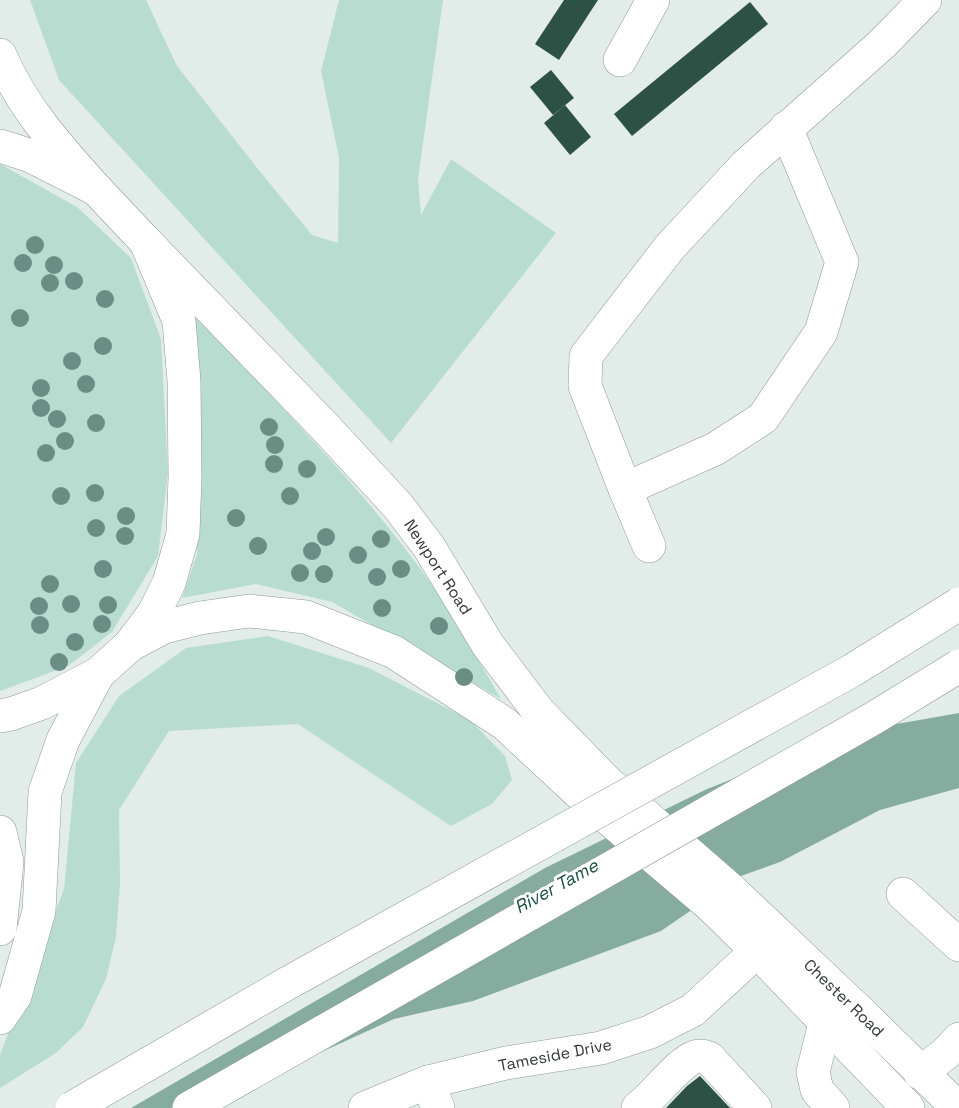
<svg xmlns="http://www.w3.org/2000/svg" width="959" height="1108" font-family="'Space Grotesk',sans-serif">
  <rect width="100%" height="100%" fill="#e2ede9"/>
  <g fill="#b8ddd0">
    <polygon points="30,0 146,0 177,66 258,169 312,235 338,243 339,158 321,71 339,0 443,0 418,179 421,215 451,159 556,233 391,443 59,80"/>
    <polygon points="0,164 77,207 131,258 161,339 168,473 158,556 112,632 68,666 0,691"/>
    <path d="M191 311C269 395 353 477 422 571 451 611 476 656 501 699L332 602 256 584 182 598 197 554 200 442Z"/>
    <polygon points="268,636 369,668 470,720 505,756 512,780 492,804 451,826 298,724 169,731 119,810 120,884 116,937 106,979 83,1027 56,1053 0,1088 0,1055 64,889 76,763 119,696 186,648"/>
  </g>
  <polygon fill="#86ac9f" points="959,713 959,788 880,810 780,862 741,876 661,931 473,1001 394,1019 286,1068 218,1108 131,1108 545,868 707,789 794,755 891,725"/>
  <g fill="#2d5145">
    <polygon points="564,0 598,0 559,60 535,44"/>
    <polygon points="750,2 768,24 632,136 614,114"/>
    <polygon points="551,70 574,98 553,115 530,87"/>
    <polygon points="565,105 591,137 570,155 544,123"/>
    <polygon points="700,1076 730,1108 666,1108 687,1086"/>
  </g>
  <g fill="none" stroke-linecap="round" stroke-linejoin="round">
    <g stroke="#8f9995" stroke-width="34">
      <g id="minor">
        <polyline points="620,60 653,0"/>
        <polyline points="625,489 585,386 586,356 669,248 746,165 882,44 925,0"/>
        <polyline points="649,546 625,489 715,449 763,418 821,332 842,262 786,128"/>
        <polyline points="903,894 959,945"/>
        <polyline points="825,1023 813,1072 817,1090 833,1108"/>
        <polyline points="920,1073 945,1054 959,1039"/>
        <polyline points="428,1082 438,1108"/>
        <polyline points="365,1108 428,1082 506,1063 601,1048 650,1032 693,1010 757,951"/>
        <path d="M638 1108C654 1096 679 1062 695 1057 700 1055 704 1056 709 1058L755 1108"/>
      </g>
    </g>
    <g stroke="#8f9995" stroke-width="34">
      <path id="major" d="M0 55C22 107 59 148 96 189"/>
    </g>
    <g stroke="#8f9995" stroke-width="34">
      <g id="highway">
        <polyline points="0,146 31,156 96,189 146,242 179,321 184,381 185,477 183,534 169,583 154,613 130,645 98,674 42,703 11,714 0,716"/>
        <polyline points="146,242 325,427 398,506 429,547 488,645 538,711 607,782 730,889 858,1010 958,1108"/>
        <polyline points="130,645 164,627 200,618 249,611 306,617 394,652 505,724 590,803 710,905 757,951 908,1108"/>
        <polyline points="0,832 7,862 0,929"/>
        <polyline points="0,1018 15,996 39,911 45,792 63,740 98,674"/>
      </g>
    </g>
    <use href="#minor" stroke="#fff" stroke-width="33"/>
    <use href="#major" stroke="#fff" stroke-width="33"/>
    <use href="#highway" stroke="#fff" stroke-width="33"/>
    <g stroke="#8f9995" stroke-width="34" stroke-linecap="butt">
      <g id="highway-bridge">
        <polyline points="72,1108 288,983 851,671 959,604"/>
        <polyline points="189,1108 874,718 959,666"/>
      </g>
    </g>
    <use href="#highway-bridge" stroke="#fff" stroke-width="33"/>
  </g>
  <g fill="#6a8e84">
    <circle cx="35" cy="245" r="9"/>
    <circle cx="23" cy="263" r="9"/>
    <circle cx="54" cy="265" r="9"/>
    <circle cx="74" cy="281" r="9"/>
    <circle cx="50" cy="283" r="9"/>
    <circle cx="105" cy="299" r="9"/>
    <circle cx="20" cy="318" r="9"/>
    <circle cx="103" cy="346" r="9"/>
    <circle cx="72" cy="361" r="9"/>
    <circle cx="86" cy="384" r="9"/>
    <circle cx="41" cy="388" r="9"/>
    <circle cx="41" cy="408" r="9"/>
    <circle cx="57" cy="419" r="9"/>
    <circle cx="96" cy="423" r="9"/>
    <circle cx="269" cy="427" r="9"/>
    <circle cx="65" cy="441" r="9"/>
    <circle cx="275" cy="445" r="9"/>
    <circle cx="46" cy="453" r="9"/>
    <circle cx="274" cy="464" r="9"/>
    <circle cx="307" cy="469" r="9"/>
    <circle cx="95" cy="493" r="9"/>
    <circle cx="61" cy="496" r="9"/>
    <circle cx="290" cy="496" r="9"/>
    <circle cx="126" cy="516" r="9"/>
    <circle cx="236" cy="518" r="9"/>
    <circle cx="96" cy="528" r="9"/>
    <circle cx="125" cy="536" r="9"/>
    <circle cx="326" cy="537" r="9"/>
    <circle cx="381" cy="539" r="9"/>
    <circle cx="258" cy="546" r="9"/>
    <circle cx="312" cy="551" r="9"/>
    <circle cx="358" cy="555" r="9"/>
    <circle cx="103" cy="569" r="9"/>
    <circle cx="401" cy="569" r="9"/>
    <circle cx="300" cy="573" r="9"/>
    <circle cx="324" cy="574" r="9"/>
    <circle cx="377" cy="577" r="9"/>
    <circle cx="50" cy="584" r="9"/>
    <circle cx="71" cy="604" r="9"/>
    <circle cx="108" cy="605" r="9"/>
    <circle cx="39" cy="606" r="9"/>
    <circle cx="382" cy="608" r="9"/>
    <circle cx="102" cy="624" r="9"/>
    <circle cx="40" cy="625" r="9"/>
    <circle cx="439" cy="626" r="9"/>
    <circle cx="75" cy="642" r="9"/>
    <circle cx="59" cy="662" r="9"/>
    <circle cx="464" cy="677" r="9"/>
  </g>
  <g text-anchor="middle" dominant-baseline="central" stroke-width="6" stroke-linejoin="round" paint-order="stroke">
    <g font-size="16" fill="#343736" stroke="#fff">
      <text transform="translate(438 567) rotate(57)">Newport Road</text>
      <text transform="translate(844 998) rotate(44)">Chester Road</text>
      <text transform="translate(555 1055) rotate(-11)">Tameside Drive</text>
    </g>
    <g font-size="18" font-style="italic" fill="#194e3f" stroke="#fff">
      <text transform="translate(556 886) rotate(-29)">River Tame</text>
    </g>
  </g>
</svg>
